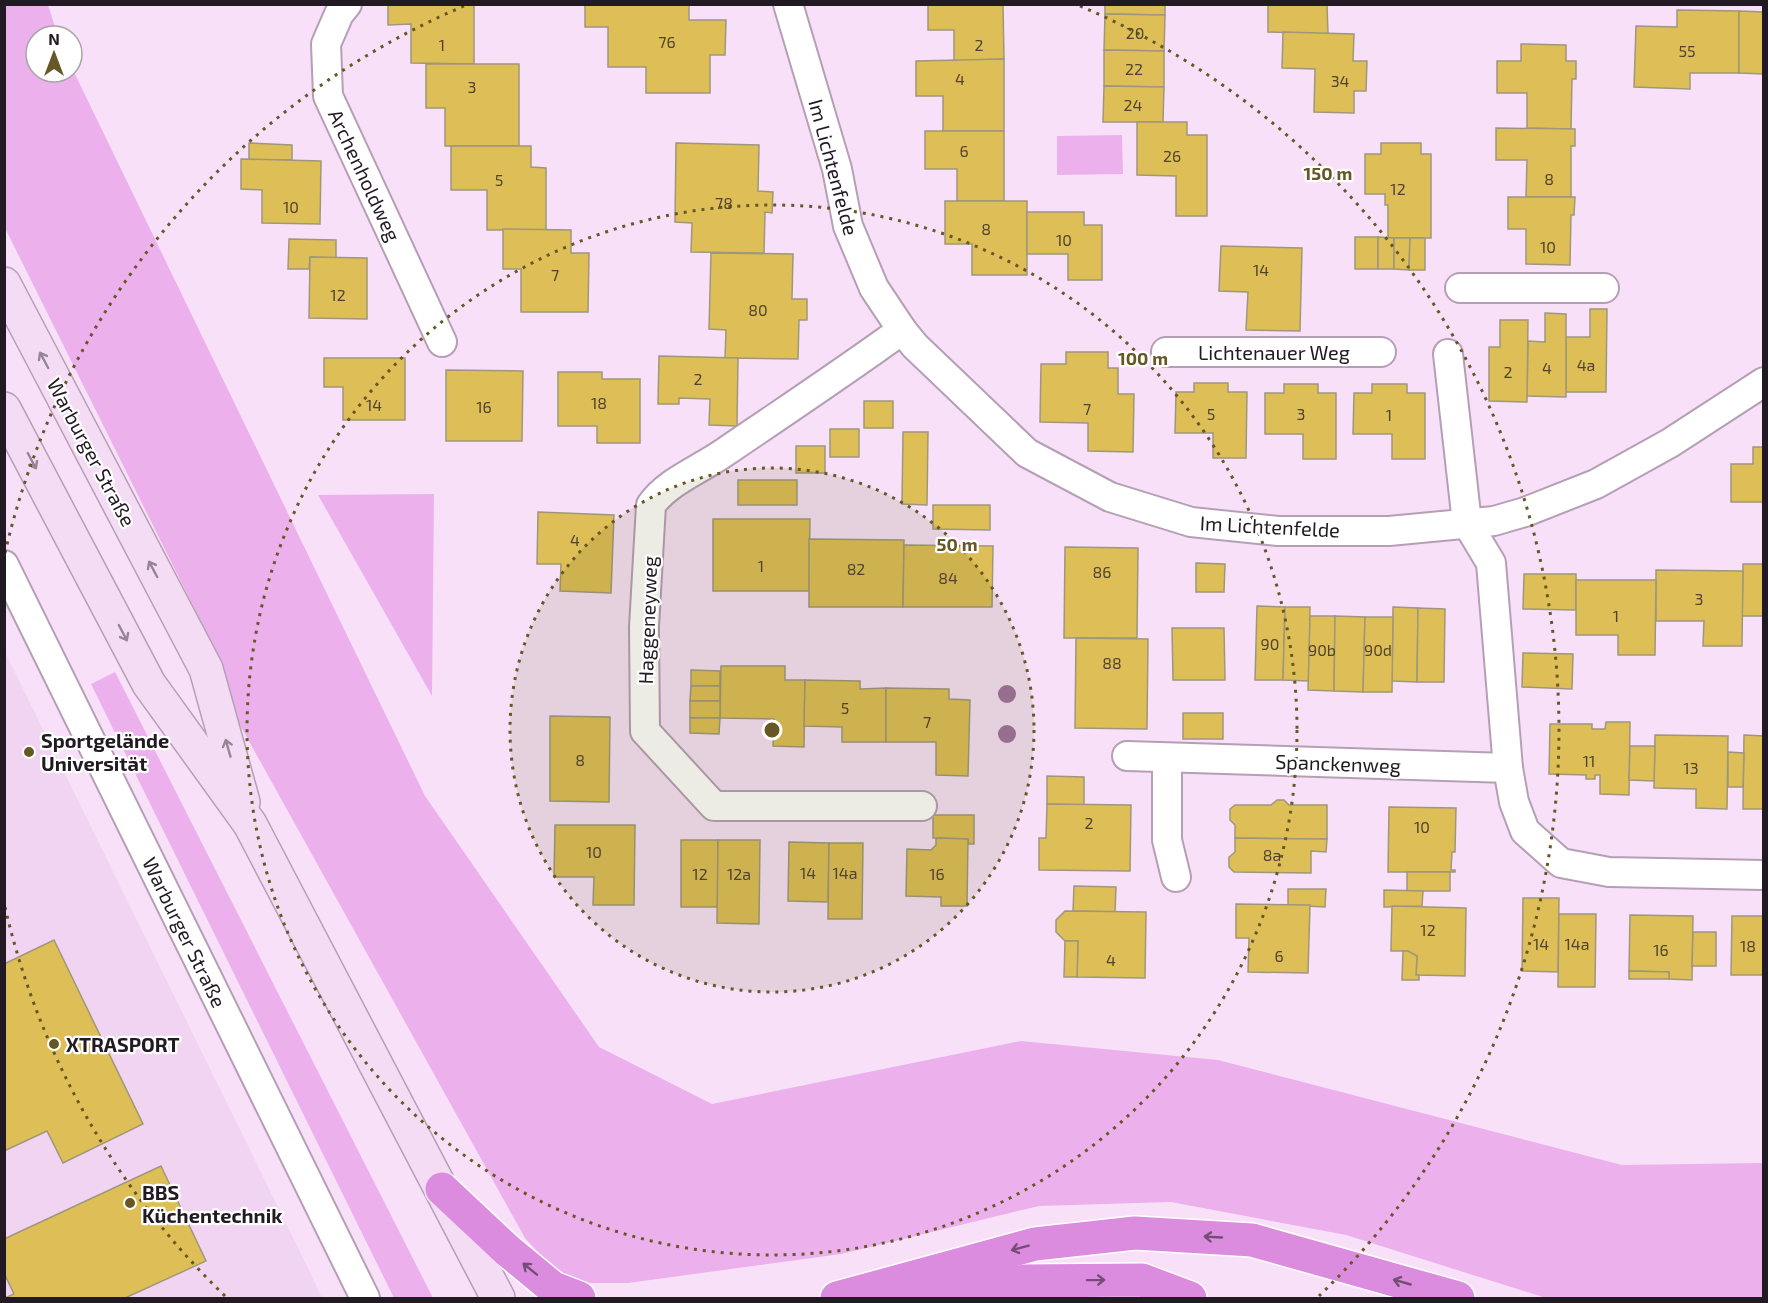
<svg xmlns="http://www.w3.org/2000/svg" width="1768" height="1303" font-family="'Exo 2',sans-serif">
  <rect width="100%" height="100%" fill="#f8e1f8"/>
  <polygon fill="#f0d4f1" points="4,650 306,1264 322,1298 5,1298"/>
  <g fill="#ecb0ed">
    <polygon points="5,5 48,5 58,36 36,36 36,72 72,72 72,68 425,796 599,1047 712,1104 1021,1041 1218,1060 1622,1165 1763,1163 1763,1298 1546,1298 1346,1235 1171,1202 1039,1206 841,1254 628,1283 566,1283 525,1238 225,698 221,662 5,228"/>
    <polygon points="1122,135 1123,174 1057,175 1057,136"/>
    <polygon points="434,494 432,696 318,495"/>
    <polygon points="115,672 433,1298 394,1298 91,684"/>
  </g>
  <g fill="#debf57" stroke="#9f977c" stroke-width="1.5">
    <polygon points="388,4 474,4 474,64 411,63 411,24 388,25"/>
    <polygon points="585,4 689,4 689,20 726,20 725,55 710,55 710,93 646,93 646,67 608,67 608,27 585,27"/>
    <polygon points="928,4 1003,4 1004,59 954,61 954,30 928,30"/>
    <polygon points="1105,4 1165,4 1165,15 1105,14"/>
    <polygon points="1268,4 1327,4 1328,34 1268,32"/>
    <polygon points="1677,10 1739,11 1739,73 1690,73 1690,89 1634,87 1636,26 1677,27"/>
    <polygon points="1739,11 1764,12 1764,74 1739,73"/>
    <polygon points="1105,14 1165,15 1164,51 1104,50"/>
    <polygon points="1283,32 1354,34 1353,61 1367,61 1366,91 1354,91 1354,113 1314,112 1315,69 1282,68"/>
    <polygon points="1521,44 1566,45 1566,61 1576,61 1576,79 1572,79 1571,129 1527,128 1527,93 1497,93 1497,61 1521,61"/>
    <polygon points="1104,50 1164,51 1164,87 1104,86"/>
    <polygon points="1004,59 1004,131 943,131 943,96 916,96 916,61"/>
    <polygon points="426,64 519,64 519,146 445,146 445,108 426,108"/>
    <polygon points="1104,86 1164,87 1163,122 1103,122"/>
    <polygon points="1137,122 1187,122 1187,135 1207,135 1207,216 1176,216 1176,176 1137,175"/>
    <polygon points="1496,128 1575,129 1575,146 1571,146 1571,197 1526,197 1527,160 1496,160"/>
    <polygon points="925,131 1004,131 1004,201 957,201 957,169 925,169"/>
    <polygon points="249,143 292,145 292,160 249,160"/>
    <polygon points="676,143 759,145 758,191 773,192 772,213 765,212 764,253 691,252 692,223 675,222"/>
    <polygon points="1381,143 1421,143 1421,154 1431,154 1431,238 1388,238 1388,205 1385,205 1385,194 1365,194 1365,154 1381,154"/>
    <polygon points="451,146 531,146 531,167 546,168 546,230 487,230 487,190 451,190"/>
    <polygon points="241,159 321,161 320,224 262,223 262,190 241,189"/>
    <polygon points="1508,197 1575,197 1574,215 1571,215 1570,265 1526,264 1526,229 1508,229"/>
    <polygon points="945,201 1027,201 1027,275 972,275 972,244 945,244"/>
    <polygon points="1027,212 1084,212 1084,225 1102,225 1102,280 1068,280 1068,254 1027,254"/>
    <polygon points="503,229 571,230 571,253 589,253 588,312 521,312 521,269 503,269"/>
    <rect x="1355" y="237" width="23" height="32"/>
    <polygon points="1378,237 1394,238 1394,269 1378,269"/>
    <polygon points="1394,238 1410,238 1409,270 1394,269"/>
    <polygon points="1410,238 1425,238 1425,270 1409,270"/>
    <polygon points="289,239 336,240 336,258 310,257 309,269 288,269"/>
    <polygon points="1221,246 1302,248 1300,331 1246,330 1248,292 1219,291"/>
    <polygon points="711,253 793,254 792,299 807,299 807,320 799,320 798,359 725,358 726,330 709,329"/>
    <polygon points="310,257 367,258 367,319 309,318"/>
    <polygon points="1590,309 1607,309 1606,392 1566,392 1566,337 1590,337"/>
    <polygon points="1545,313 1566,314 1566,397 1527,396 1528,341 1545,342"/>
    <polygon points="1500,320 1528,320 1527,402 1489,401 1489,347 1500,347"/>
    <polygon points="1066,352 1108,352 1108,368 1118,368 1118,394 1134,394 1133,452 1088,451 1088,423 1040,422 1041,364 1066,364"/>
    <polygon points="659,356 738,358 737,426 709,425 710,399 679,398 679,404 658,404"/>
    <polygon points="324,358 405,358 405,420 343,420 343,387 324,387"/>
    <polygon points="446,370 523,371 522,441 446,441"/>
    <polygon points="558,372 602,372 602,379 640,379 640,443 597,443 597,426 558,426"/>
    <polygon points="1194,383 1228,383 1228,392 1247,392 1246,458 1213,458 1213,433 1175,433 1176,392 1194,392"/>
    <polygon points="1284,384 1318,384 1318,393 1336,393 1336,459 1303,459 1303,434 1265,434 1265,393 1284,393"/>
    <polygon points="1372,384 1407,384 1407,393 1425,393 1425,459 1392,459 1392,434 1353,434 1354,393 1372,393"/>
    <rect x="864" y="401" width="29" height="27"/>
    <rect x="830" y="429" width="29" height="28"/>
    <polygon points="903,432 928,432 927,505 902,504"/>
    <rect x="796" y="446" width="29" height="27"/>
    <polygon points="1753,447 1764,447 1764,502 1731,502 1731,464 1753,464"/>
    <rect x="738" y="480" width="59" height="25"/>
    <polygon points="933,505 990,505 990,530 933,529"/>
    <polygon points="538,512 614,515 611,593 560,591 561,564 537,564"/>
    <polygon points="713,519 810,519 809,591 713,591"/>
    <polygon points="809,539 904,540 903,607 809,607"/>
    <polygon points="904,545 993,546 992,607 903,607"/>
    <polygon points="1065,547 1138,548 1137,638 1064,638"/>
    <polygon points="1196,563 1225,564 1224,592 1196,592"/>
    <polygon points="1743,564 1764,564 1764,616 1742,616"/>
    <polygon points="1656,570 1743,571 1742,646 1703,646 1704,621 1656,621"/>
    <polygon points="1524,574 1576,574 1576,610 1523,609"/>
    <polygon points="1576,580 1656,580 1655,655 1618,655 1618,635 1576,635"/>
    <polygon points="1257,606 1285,607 1283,680 1255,680"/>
    <polygon points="1285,607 1310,607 1309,681 1283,680"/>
    <polygon points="1393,607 1418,608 1417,682 1392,681"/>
    <polygon points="1418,608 1445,609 1444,682 1417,682"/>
    <polygon points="1310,616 1335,616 1334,691 1308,690"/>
    <polygon points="1335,616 1365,617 1363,692 1334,691"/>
    <polygon points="1365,617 1393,617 1392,692 1363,692"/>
    <polygon points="1172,628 1224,628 1225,680 1173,680"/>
    <polygon points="1076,638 1148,639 1147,729 1075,728"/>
    <polygon points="1523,653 1573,654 1572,689 1522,687"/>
    <polygon points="721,666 785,666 785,680 805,680 804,747 773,746 774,719 720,718"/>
    <polygon points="691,670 720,671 720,686 691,686"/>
    <polygon points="805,680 860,681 860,689 886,688 886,742 842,742 842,727 804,726"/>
    <polygon points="691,686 720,686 720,701 690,701"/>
    <polygon points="886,688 949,689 949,699 970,700 968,776 936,775 936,742 886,742"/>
    <rect x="690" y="701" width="30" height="17"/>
    <rect x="1183" y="713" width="40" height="26"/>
    <polygon points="550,716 610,717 609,802 550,801"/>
    <polygon points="690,718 720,718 719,734 690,733"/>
    <polygon points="1606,722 1630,722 1629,795 1600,794 1600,775 1595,775 1595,779 1586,779 1586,775 1549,774 1550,724 1592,724 1592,729 1605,729"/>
    <polygon points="1655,735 1728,736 1727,809 1696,808 1696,789 1654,788"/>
    <polygon points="1744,735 1764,736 1764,809 1743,809"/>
    <polygon points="1630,746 1655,746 1654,781 1629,780"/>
    <polygon points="1728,752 1744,753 1743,787 1728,787"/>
    <polygon points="1047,776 1084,777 1084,805 1047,804"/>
    <polygon points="1277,800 1284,800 1289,805 1327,805 1327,839 1235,838 1235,825 1230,820 1230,809 1235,805 1271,805"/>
    <polygon points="1047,804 1131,805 1130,871 1039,870 1039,838 1046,838"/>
    <polygon points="1389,807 1456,808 1455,852 1452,852 1451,870 1455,870 1455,872 1388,872"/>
    <polygon points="933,815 974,815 974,844 968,844 968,839 933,838"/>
    <polygon points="555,825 635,825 634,905 593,905 594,877 554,877"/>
    <polygon points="936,838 968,839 967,906 941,906 941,897 906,896 907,849 931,850 936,845"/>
    <polygon points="1235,838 1327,839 1326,852 1311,851 1311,873 1234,872 1229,867 1229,857 1235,852"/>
    <rect x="681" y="840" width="37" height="67"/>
    <polygon points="718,840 760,840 759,924 717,923"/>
    <polygon points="789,842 829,843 828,902 788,901"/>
    <polygon points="829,843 863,843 862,919 828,919"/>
    <rect x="1407" y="872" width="43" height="19"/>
    <polygon points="1074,886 1116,887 1115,912 1073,911"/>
    <polygon points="1288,889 1326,889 1325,907 1288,905"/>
    <polygon points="1384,890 1423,891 1422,906 1384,907"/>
    <polygon points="1523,898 1559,898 1558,972 1522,971"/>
    <polygon points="1236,904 1310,905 1308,973 1248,972 1249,938 1236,938"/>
    <polygon points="1392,906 1466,908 1465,976 1416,975 1417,956 1408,951 1391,951"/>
    <polygon points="1065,911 1146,912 1145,978 1077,977 1078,941 1065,941 1056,932 1056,920"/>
    <polygon points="1559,914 1596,914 1595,987 1558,987"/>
    <polygon points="1630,915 1693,916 1692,980 1669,979 1669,972 1629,971"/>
    <polygon points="1732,916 1764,916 1764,975 1731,975"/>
    <polygon points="1693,932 1716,932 1716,966 1692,966"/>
    <polygon points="54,940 143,1124 63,1163 47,1131 4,1151 4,964"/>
    <polygon points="1065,941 1078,941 1077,977 1064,977"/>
    <polygon points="1403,951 1408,951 1417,956 1416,975 1419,975 1419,980 1402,980"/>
    <polygon points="1629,971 1669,972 1669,979 1629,979"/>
    <polygon points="161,1166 206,1261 125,1298 5,1298 14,1294 4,1273 4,1239"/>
  </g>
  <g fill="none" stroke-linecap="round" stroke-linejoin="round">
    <g stroke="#b59fb5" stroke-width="32">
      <g id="street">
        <polyline points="347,4 339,14 326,44 328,96 442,342"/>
        <polyline points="788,4 837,169 848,226 874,288 902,330 915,346 1027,453 1110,497 1191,522 1278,531 1389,531 1494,521 1525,512 1596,484 1670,443 1764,382"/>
        <polyline points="1460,288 1604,288"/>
        <path d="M902 330C844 372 784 412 725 452 701 469 668 481 651 505L644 627 645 731 714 806H922"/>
        <polyline points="1166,352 1381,352"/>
        <polyline points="1448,354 1467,523 1491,563 1508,768 1514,802 1525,831 1561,863 1609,872 1764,875"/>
        <polyline points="4,565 365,1298"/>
        <polyline points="1127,756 1508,768"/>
        <polyline points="1167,758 1167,840 1176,877"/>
      </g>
    </g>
    <g stroke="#b59fb5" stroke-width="36">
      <g id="secondary">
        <polyline points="4,284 206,669 243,802"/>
        <polyline points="4,409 149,684 250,824 498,1298"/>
      </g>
    </g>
    <g stroke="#fff" stroke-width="36">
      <g id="highway">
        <polyline points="442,1189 507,1250 553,1288 579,1298"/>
        <polyline points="837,1298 1035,1244 1135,1233 1252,1240 1458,1298"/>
        <polyline points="912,1298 1025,1281 1142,1280 1190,1298"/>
      </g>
    </g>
    <use href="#street" stroke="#fff" stroke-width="28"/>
    <use href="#secondary" stroke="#f4dcf5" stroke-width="33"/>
    <use href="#highway" stroke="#db8cde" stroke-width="33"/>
  </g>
  <g fill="#9e71a0">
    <circle cx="1007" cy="694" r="9"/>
    <circle cx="1007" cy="734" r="9"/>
  </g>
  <defs><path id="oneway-shaft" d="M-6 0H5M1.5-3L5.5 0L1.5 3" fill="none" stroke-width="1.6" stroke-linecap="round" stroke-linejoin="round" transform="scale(1.5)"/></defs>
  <g stroke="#968596">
    <use href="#oneway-shaft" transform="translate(44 360) rotate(-118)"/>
    <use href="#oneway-shaft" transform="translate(32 461) rotate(62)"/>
    <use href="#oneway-shaft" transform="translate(153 569) rotate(-118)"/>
    <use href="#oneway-shaft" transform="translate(123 633) rotate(62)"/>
    <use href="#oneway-shaft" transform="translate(228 748) rotate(-106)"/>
  </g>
  <g stroke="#754d77">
    <use href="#oneway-shaft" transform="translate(1213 1237) rotate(-177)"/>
    <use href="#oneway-shaft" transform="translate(1020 1248) rotate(165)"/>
    <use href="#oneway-shaft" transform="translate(530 1269) rotate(-141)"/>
    <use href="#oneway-shaft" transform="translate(1096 1280) rotate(-1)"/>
    <use href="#oneway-shaft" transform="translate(1402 1282) rotate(-164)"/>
  </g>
  <circle cx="772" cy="730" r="262" fill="#665725" fill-opacity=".12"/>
  <g fill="none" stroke="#665725" stroke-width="3" stroke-dasharray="3 6">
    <circle cx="772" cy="730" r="262"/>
    <circle cx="772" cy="730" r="525"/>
    <path d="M225 1296A787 787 0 0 1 5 907M5 553A787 787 0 0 1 464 6M1080 6A787 787 0 0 1 1319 1296"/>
  </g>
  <g fill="#665725" stroke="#fff" stroke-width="2">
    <circle cx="29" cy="752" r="6"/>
    <circle cx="54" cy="1044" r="6"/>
    <circle cx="130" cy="1203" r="6"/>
  </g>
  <g text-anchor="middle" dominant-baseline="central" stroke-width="4.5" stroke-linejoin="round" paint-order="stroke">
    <g font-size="16" fill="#51432f">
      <text x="1135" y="32">20</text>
      <text x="667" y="41">76</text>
      <text x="442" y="44">1</text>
      <text x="979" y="44">2</text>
      <text x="1687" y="50">55</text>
      <text x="1134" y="68">22</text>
      <text x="960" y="78">4</text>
      <text x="1340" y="80">34</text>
      <text x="472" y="86">3</text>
      <text x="1133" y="104">24</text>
      <text x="964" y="150">6</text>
      <text x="1172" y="155">26</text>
      <text x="1549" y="178">8</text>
      <text x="499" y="179">5</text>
      <text x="1398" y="188">12</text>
      <text x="724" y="202">78</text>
      <text x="291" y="206">10</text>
      <text x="986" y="228">8</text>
      <text x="1064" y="239">10</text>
      <text x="1548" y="246">10</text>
      <text x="1261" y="269">14</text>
      <text x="555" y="274">7</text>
      <text x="338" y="294">12</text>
      <text x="758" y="309">80</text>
      <text x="1586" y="364">4a</text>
      <text x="1547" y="367">4</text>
      <text x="1508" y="371">2</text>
      <text x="698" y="378">2</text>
      <text x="599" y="402">18</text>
      <text x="374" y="404">14</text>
      <text x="484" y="406">16</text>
      <text x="1087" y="408">7</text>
      <text x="1211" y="413">5</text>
      <text x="1301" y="413">3</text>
      <text x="1389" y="414">1</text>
      <text x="575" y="539">4</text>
      <text x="761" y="565">1</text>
      <text x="856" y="568">82</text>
      <text x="1102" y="571">86</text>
      <text x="948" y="577">84</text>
      <text x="1699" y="598">3</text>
      <text x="1616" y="615">1</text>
      <text x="1270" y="643">90</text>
      <text x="1322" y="649">90b</text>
      <text x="1378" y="649">90d</text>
      <text x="1112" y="662">88</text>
      <text x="845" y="707">5</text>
      <text x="927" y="721">7</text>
      <text x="580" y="759">8</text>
      <text x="1589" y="760">11</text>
      <text x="1691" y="767">13</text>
      <text x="1089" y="822">2</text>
      <text x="1422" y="826">10</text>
      <text x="594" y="851">10</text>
      <text x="1272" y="854">8a</text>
      <text x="808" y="872">14</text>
      <text x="845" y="872">14a</text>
      <text x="700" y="873">12</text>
      <text x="739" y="873">12a</text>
      <text x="937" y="873">16</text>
      <text x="1428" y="929">12</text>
      <text x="1541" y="943">14</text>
      <text x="1577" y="943">14a</text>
      <text x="1748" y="945">18</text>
      <text x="1661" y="949">16</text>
      <text x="1279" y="955">6</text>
      <text x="1111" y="959">4</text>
    </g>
    <g font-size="20" fill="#221a22" stroke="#fff">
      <text transform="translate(834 167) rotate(75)">Im Lichtenfelde</text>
      <text transform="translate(365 175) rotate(65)">Archenholdweg</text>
      <text x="1274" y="352">Lichtenauer Weg</text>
      <text transform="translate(92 452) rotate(62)">Warburger Straße</text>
      <text transform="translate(1270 526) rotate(3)">Im Lichtenfelde</text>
      <text transform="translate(647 620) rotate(-88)">Haggeneyweg</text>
      <text transform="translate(1338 763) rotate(2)">Spanckenweg</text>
      <text transform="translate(185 932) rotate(64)">Warburger Straße</text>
    </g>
    <g font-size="20" font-weight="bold" fill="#221a22" stroke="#fff" text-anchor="start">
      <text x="41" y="740">Sportgelände<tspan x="41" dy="23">Universität</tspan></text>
      <text x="66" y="1044">XTRASPORT</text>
      <text x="142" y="1192">BBS<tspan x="142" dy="23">Küchentechnik</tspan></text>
    </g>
  </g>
  <circle cx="772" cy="730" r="9" fill="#665725" stroke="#fff" stroke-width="3"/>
  <g font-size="18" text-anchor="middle" font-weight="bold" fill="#665725" stroke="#fff" stroke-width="4.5" stroke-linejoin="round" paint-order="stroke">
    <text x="1328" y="180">150 m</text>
    <text x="1143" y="365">100 m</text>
    <text x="957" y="551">50 m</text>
  </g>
  <rect width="1768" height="1303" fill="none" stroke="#221a22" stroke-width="12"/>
  <g transform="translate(54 54)"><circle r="28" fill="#ffffff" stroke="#a7a3a7" stroke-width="1.5"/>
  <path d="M0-4.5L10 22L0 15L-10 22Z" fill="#665725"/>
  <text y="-9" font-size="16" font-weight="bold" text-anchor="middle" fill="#221a22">N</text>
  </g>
</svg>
